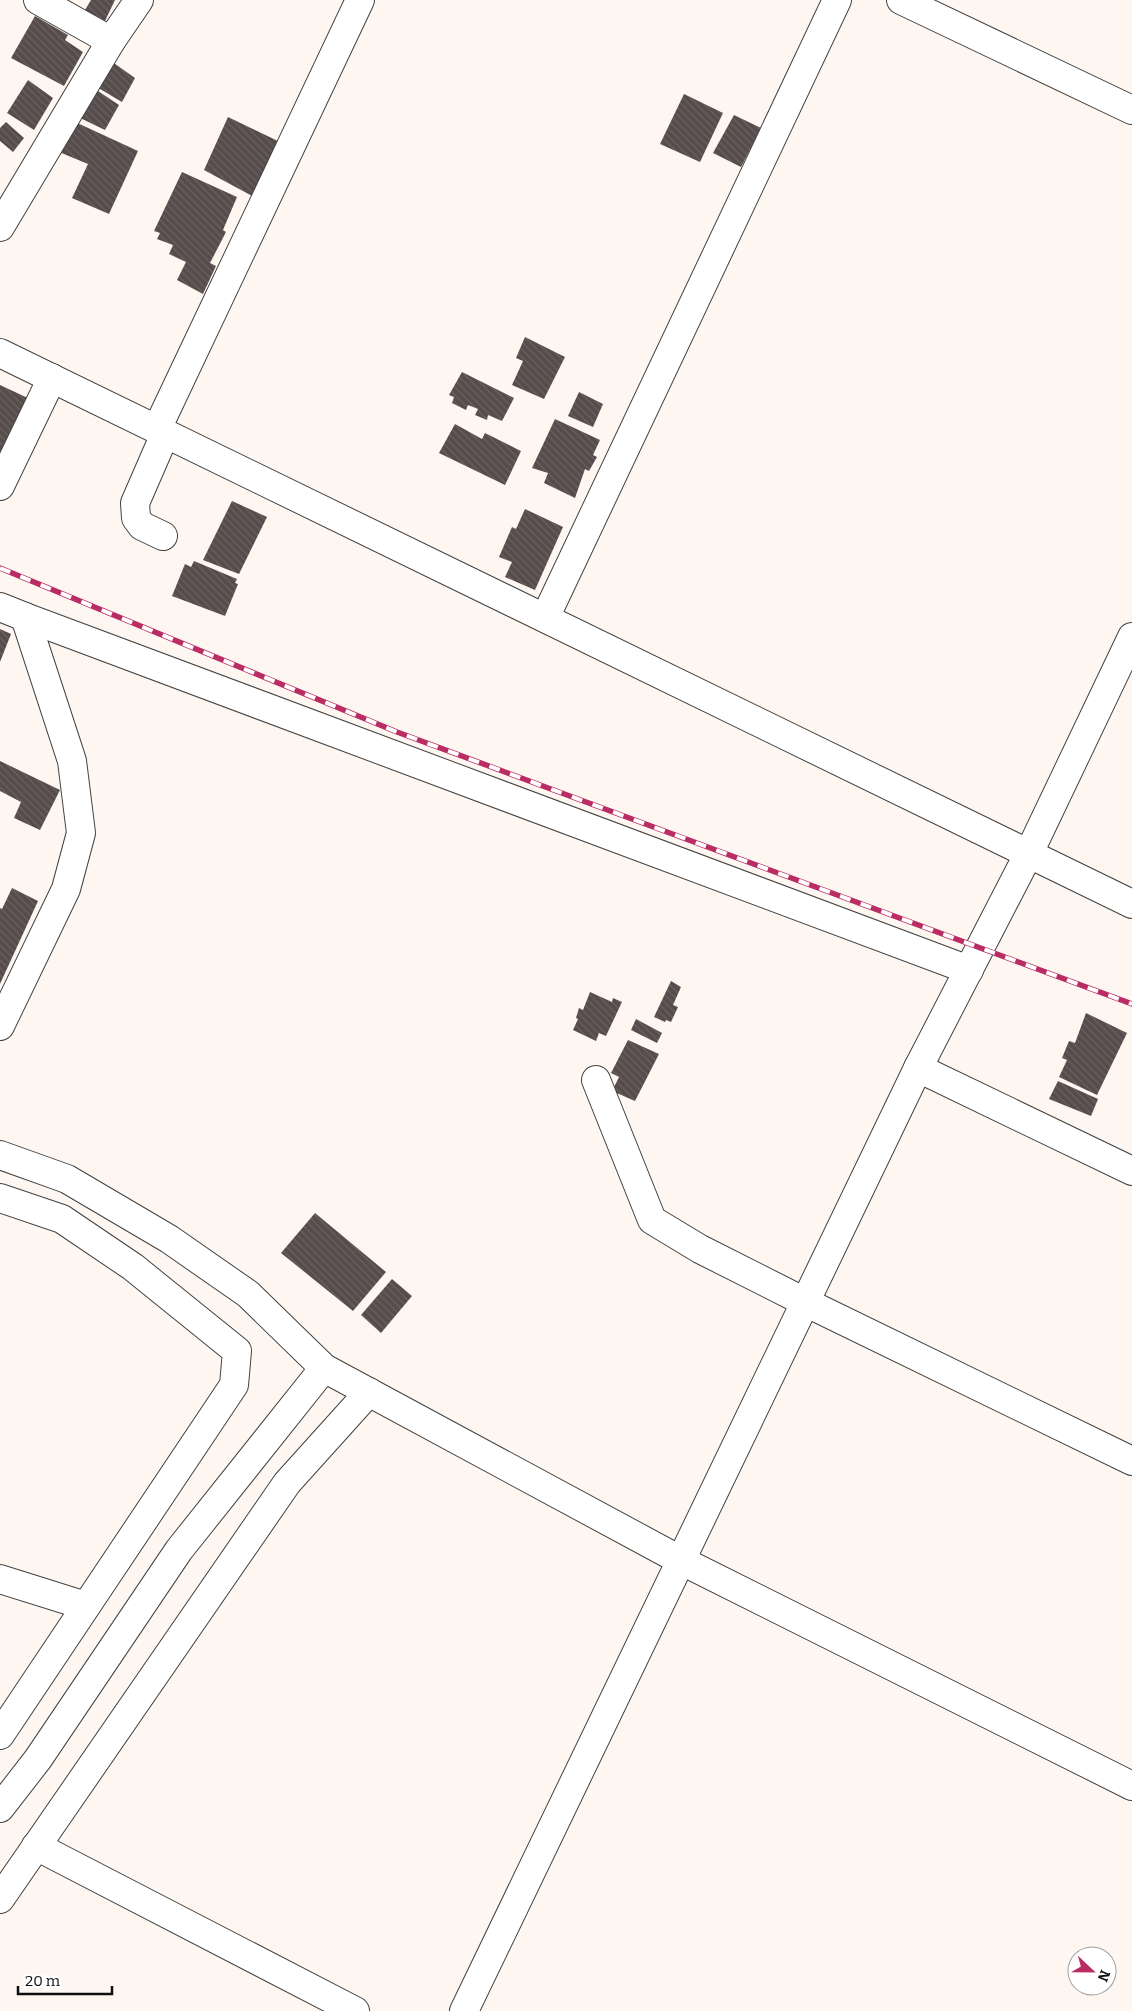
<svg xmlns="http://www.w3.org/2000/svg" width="1132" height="2011" font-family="Bitter,serif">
  <defs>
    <pattern id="building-back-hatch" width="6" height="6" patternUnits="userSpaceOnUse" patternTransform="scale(1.25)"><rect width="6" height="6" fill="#574c4c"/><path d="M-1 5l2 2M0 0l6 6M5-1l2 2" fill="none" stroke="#6a6161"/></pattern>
  </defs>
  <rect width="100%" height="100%" fill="#fef7f1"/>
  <g fill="url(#building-back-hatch)">
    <polygon points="91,0 115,0 105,21 85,10"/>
    <polygon points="35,16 68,35 65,40 83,52 64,86 11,58"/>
    <polygon points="111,61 135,78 122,102 95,86"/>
    <polygon points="28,80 53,98 34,130 7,113"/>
    <polygon points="92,87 119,105 105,130 76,116"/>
    <polygon points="684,94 723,113 700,162 660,144"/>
    <polygon points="734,115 761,128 741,167 713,153"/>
    <polygon points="228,117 280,142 254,197 204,170"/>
    <polygon points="73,121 138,151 109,214 72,198 88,164 59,152"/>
    <polygon points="6,122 24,138 13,152 0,141 0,128"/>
    <polygon points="182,172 237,197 223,230 226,232 210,263 216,266 203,294 177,280 186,262 169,254 173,245 157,239 160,233 154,231"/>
    <polygon points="525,337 565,357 544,399 512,385 523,361 516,358"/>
    <polygon points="462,372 514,398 502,421 488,415 487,420 475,415 478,409 468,405 466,410 452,403 454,397 449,395"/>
    <polygon points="0,385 30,399 0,460"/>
    <polygon points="579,392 603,404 593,427 568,416"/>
    <polygon points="555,419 600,440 593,455 597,457 589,471 585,469 575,498 544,483 548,473 532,468"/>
    <polygon points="455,424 482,439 485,433 521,451 505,485 439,453"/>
    <polygon points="232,501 267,517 239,574 203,560"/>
    <polygon points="525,509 563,527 535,590 505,577 512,562 499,557 512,527 516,529"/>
    <polygon points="194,561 237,579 235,583 238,584 225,616 172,596 185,564 191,567"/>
    <polygon points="0,629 11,634 0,662"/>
    <polygon points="0,761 60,790 40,830 14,818 21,802 0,791"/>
    <polygon points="12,888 38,901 0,984 0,908 2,909"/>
    <polygon points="671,981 681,987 673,1005 678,1007 671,1022 666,1020 665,1022 654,1017"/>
    <polygon points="590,992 612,1002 613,998 622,1002 606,1036 599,1033 596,1041 573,1030 578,1019 576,1018 579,1008 583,1010"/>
    <polygon points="1086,1013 1127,1033 1097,1095 1059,1077 1067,1060 1062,1058 1069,1041 1075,1043"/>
    <polygon points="636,1019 662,1033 657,1043 631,1030"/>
    <polygon points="628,1040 659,1054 635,1101 612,1091 619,1077 611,1073"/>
    <polygon points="1058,1081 1098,1099 1091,1116 1049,1099"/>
    <polygon points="315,1213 386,1272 353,1311 281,1253"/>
    <polygon points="392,1279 412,1296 381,1333 361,1315"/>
  </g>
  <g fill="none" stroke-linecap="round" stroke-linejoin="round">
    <g stroke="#424242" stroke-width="30">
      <g id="street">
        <polyline points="38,0 111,41"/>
        <polyline points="901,0 1132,110"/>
        <polyline points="0,227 111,41 139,0"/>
        <polyline points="0,353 1132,904"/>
        <polyline points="157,429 360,0"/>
        <polyline points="0,486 52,378"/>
        <polyline points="163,536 142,526 136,518 135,503 165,434"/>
        <polyline points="0,607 25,617"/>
        <polyline points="545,618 837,0"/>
        <polyline points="0,1026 66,889 81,833 72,761 25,617 969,970"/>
        <polyline points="918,1068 1132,1171"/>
        <polyline points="596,1080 652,1220 700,1249 805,1302 1132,1461"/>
        <polyline points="0,1155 67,1179 169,1239 248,1294 324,1368 179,1550 38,1759 0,1808"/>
        <polyline points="0,1198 62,1219 133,1267 237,1351 234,1385 0,1735"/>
        <polyline points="324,1368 680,1560 1132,1786"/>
        <polyline points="0,1579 86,1606"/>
        <polyline points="36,1846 355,2011"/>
        <polyline points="0,1899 287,1483 369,1392"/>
        <polyline points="464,2011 918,1068 1029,853 1132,637"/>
      </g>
    </g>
    <use href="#street" stroke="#fff" stroke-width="28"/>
    <g stroke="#ba2c64" stroke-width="5.5">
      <polyline id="rail" points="0,568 397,732 1132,1004"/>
    </g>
    <use href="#rail" stroke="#fff" stroke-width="4" stroke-dasharray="11" stroke-linecap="butt"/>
  </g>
  <g transform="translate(1092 1971) rotate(112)"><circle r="24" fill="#ffffff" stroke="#9f9f9f"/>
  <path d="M0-4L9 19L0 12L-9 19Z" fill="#ba2c64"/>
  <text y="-8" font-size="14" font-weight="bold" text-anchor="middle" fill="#0f0f0f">N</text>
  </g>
  <path d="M18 1986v8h94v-8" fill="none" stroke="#0f0f0f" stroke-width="2.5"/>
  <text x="25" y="1986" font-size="15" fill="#0f0f0f" stroke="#ffffff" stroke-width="4" paint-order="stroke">20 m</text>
</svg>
